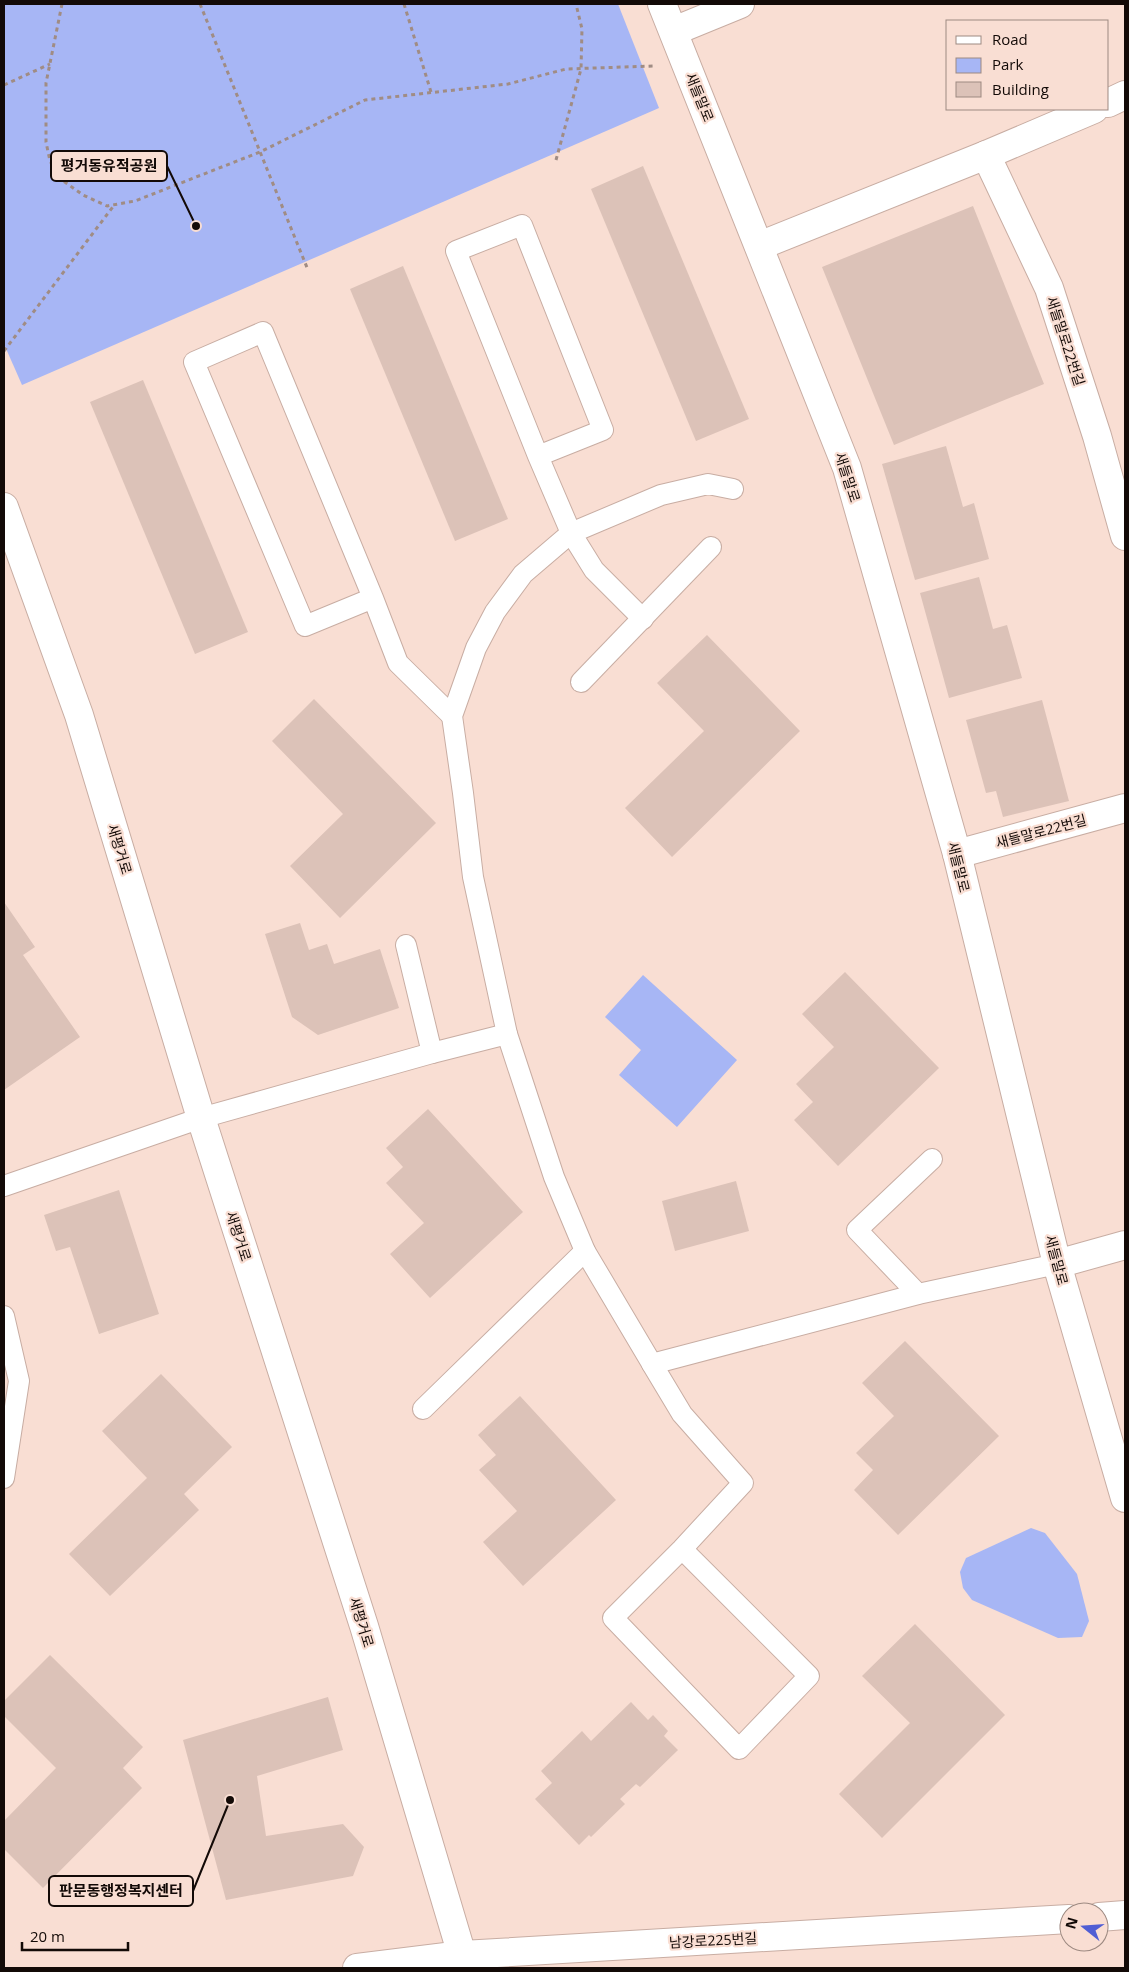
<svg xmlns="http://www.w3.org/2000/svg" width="1129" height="1972" font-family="'Open Sans','Noto Sans KR',sans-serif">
  <rect width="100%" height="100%" fill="#f9ded3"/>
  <g fill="#a7b6f5">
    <polygon points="4,4 618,4 659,108 22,385 4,344"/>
    <polygon points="643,975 737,1060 677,1127 619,1075 641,1050 605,1017"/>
    <polygon points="1031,1528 1045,1533 1077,1574 1089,1621 1082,1637 1058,1638 972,1600 963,1588 960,1572 966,1558"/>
  </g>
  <g fill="#dcc2b8">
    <polygon points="643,166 749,419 696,441 591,189"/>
    <polygon points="973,206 1044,384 894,445 822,267"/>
    <polygon points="403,266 508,519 455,541 350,289"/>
    <polygon points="143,380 248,632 195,654 90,402"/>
    <polygon points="946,446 963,507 974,503 989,559 915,580 882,464"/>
    <polygon points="979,577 993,629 1007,625 1022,678 949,698 920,593"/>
    <polygon points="707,635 800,731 672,857 625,808 704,731 657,683"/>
    <polygon points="314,699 436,823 340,918 290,866 343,814 272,741"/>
    <polygon points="1042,700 1069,801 1003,817 996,791 986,793 966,720"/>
    <polygon points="4,902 35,947 23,955 80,1037 4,1090"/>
    <polygon points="300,923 309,950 327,944 334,964 380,949 399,1008 318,1035 292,1017 265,934"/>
    <polygon points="845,972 939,1068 838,1166 794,1120 813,1102 796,1084 834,1047 802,1014"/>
    <polygon points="428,1109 523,1212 430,1298 390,1254 424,1223 386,1183 403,1167 386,1148"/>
    <polygon points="736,1181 749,1231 675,1251 662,1201"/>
    <polygon points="119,1190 159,1314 99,1334 70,1247 56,1251 44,1215"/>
    <polygon points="905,1341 999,1436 898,1535 854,1490 873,1470 856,1453 894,1416 862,1383"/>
    <polygon points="161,1374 232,1447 184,1494 199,1510 110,1596 69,1554 147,1478 102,1431"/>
    <polygon points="520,1396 616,1500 523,1586 483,1542 517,1511 479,1470 496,1455 478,1435"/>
    <polygon points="915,1624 1005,1715 882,1838 839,1794 910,1723 862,1676"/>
    <polygon points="50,1655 143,1747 123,1768 142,1788 43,1888 4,1849 4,1821 56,1768 4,1716 4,1701"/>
    <polygon points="328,1697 343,1750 257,1776 266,1836 343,1824 364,1847 353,1876 226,1900 183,1740"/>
    <polygon points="631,1702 648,1720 653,1715 668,1731 664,1736 678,1750 640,1787 636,1784 620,1799 625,1804 591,1837 589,1835 579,1845 535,1799 552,1783 541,1771 582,1731 591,1741"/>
  </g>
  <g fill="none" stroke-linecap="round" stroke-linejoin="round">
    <g stroke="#c8ada3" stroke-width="22">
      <g id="service">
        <polyline points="538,456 603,430 522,225 456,251 538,456 571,533 594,570 643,619"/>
        <polyline points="373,598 305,626 194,362 263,332 373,598 398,663 452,716"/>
        <polyline points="581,682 711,547"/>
        <polyline points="406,945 432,1053"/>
        <polyline points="507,1034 554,1177 585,1251 652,1364 918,1294 1057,1264"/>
        <polyline points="4,1186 201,1118 432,1053 507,1034 473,877 463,793 452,716 476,648 495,612 523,574 571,533 661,495 708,484 733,489"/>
        <polyline points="918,1294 857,1230 932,1159"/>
        <polyline points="4,1316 19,1381 4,1478"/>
        <polyline points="652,1364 682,1414 743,1483 682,1549 613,1618 739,1749 809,1676 682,1549"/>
        <polyline points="423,1409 585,1251"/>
      </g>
    </g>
    <g stroke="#c8ada3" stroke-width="30">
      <g id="minor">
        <polyline points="662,4 847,468 957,854 1057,1264 1125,1498"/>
        <polyline points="674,31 740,4"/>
        <polyline points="1108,103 1125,95"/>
        <polyline points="986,155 1049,288 1097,436 1125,536"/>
        <polyline points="759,246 986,155 1094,109"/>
        <polyline points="957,854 1125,808"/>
        <polyline points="1057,1264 1125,1245"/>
      </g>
    </g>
    <g stroke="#c8ada3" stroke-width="30">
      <g id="tertiary">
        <polyline points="4,507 79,715 201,1118 364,1626 462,1955"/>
        <polyline points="1099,1917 1125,1915"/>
        <polyline points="357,1968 462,1955 1069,1919"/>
      </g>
    </g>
    <g stroke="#a08c84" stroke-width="3" stroke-dasharray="4 4" stroke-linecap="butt">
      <polyline points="62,4 46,83 46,142 50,161 62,180 83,195 107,206 135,201 260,152 365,100 508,84 566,69 653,66"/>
      <polyline points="200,4 308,270"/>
      <polyline points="404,4 431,92"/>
      <polyline points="4,85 50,64"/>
      <polyline points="556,160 581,69 582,29 576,4"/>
      <polyline points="4,351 115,204"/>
    </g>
    <use href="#service" stroke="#fff" stroke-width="20"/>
    <use href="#minor" stroke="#fff" stroke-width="28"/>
    <use href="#tertiary" stroke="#fff" stroke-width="28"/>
  </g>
  <g text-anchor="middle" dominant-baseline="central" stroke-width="4.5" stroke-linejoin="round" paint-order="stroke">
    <g font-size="14" fill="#130a07" stroke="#f9ded3">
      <text transform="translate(700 97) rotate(68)">새들말로</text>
      <text transform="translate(1066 341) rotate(72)">새들말로22번길</text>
      <text transform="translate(848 477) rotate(72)">새들말로</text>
      <text transform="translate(1041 831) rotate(-15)">새들말로22번길</text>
      <text transform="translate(120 849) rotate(73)">새평거로</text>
      <text transform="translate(959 867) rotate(76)">새들말로</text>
      <text transform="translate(239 1236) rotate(72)">새평거로</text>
      <text transform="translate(1057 1260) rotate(75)">새들말로</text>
      <text transform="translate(362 1622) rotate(73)">새평거로</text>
      <text transform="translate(713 1940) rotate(-3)">남강로225번길</text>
    </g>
  </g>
  <path fill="none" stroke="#130a07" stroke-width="2" d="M196 226L167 166M230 1800L193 1891"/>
  <g fill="#130a07" stroke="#f9ded3" stroke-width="2">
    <circle cx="196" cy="226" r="5"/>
    <circle cx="230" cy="1800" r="5"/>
  </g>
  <g fill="#f9ded3" stroke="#130a07" stroke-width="2">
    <rect x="51" y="151" width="116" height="30" rx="5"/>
    <rect x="49" y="1876" width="144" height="30" rx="5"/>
  </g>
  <g font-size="15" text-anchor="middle" font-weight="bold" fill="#130a07">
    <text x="109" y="171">평거동유적공원</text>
    <text x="121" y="1896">판문동행정복지센터</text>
  </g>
  <rect width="1129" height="1972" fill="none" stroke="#130a07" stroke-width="10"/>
  <rect x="946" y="20" width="162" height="90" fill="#f9ded3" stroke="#9d8981"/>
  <rect x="956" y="36" width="25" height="8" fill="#ffffff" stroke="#9d8981"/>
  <text x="992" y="45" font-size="15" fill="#130a07">Road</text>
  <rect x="956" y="58" width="25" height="15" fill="#a7b6f5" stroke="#9d8981"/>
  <text x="992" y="70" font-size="15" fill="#130a07">Park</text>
  <rect x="956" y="82" width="25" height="15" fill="#dcc2b8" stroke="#9d8981"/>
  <text x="992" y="95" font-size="15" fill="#130a07">Building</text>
  <g transform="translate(1084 1927) rotate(287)"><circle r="24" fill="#f9ded3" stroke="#9d8981"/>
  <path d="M0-4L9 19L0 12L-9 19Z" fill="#505ed4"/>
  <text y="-8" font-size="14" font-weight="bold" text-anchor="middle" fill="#130a07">N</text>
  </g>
  <path d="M22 1942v8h106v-8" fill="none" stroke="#130a07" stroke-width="2.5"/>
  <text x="30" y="1942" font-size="15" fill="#130a07" stroke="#f9ded3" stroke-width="4" paint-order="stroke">20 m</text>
</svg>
